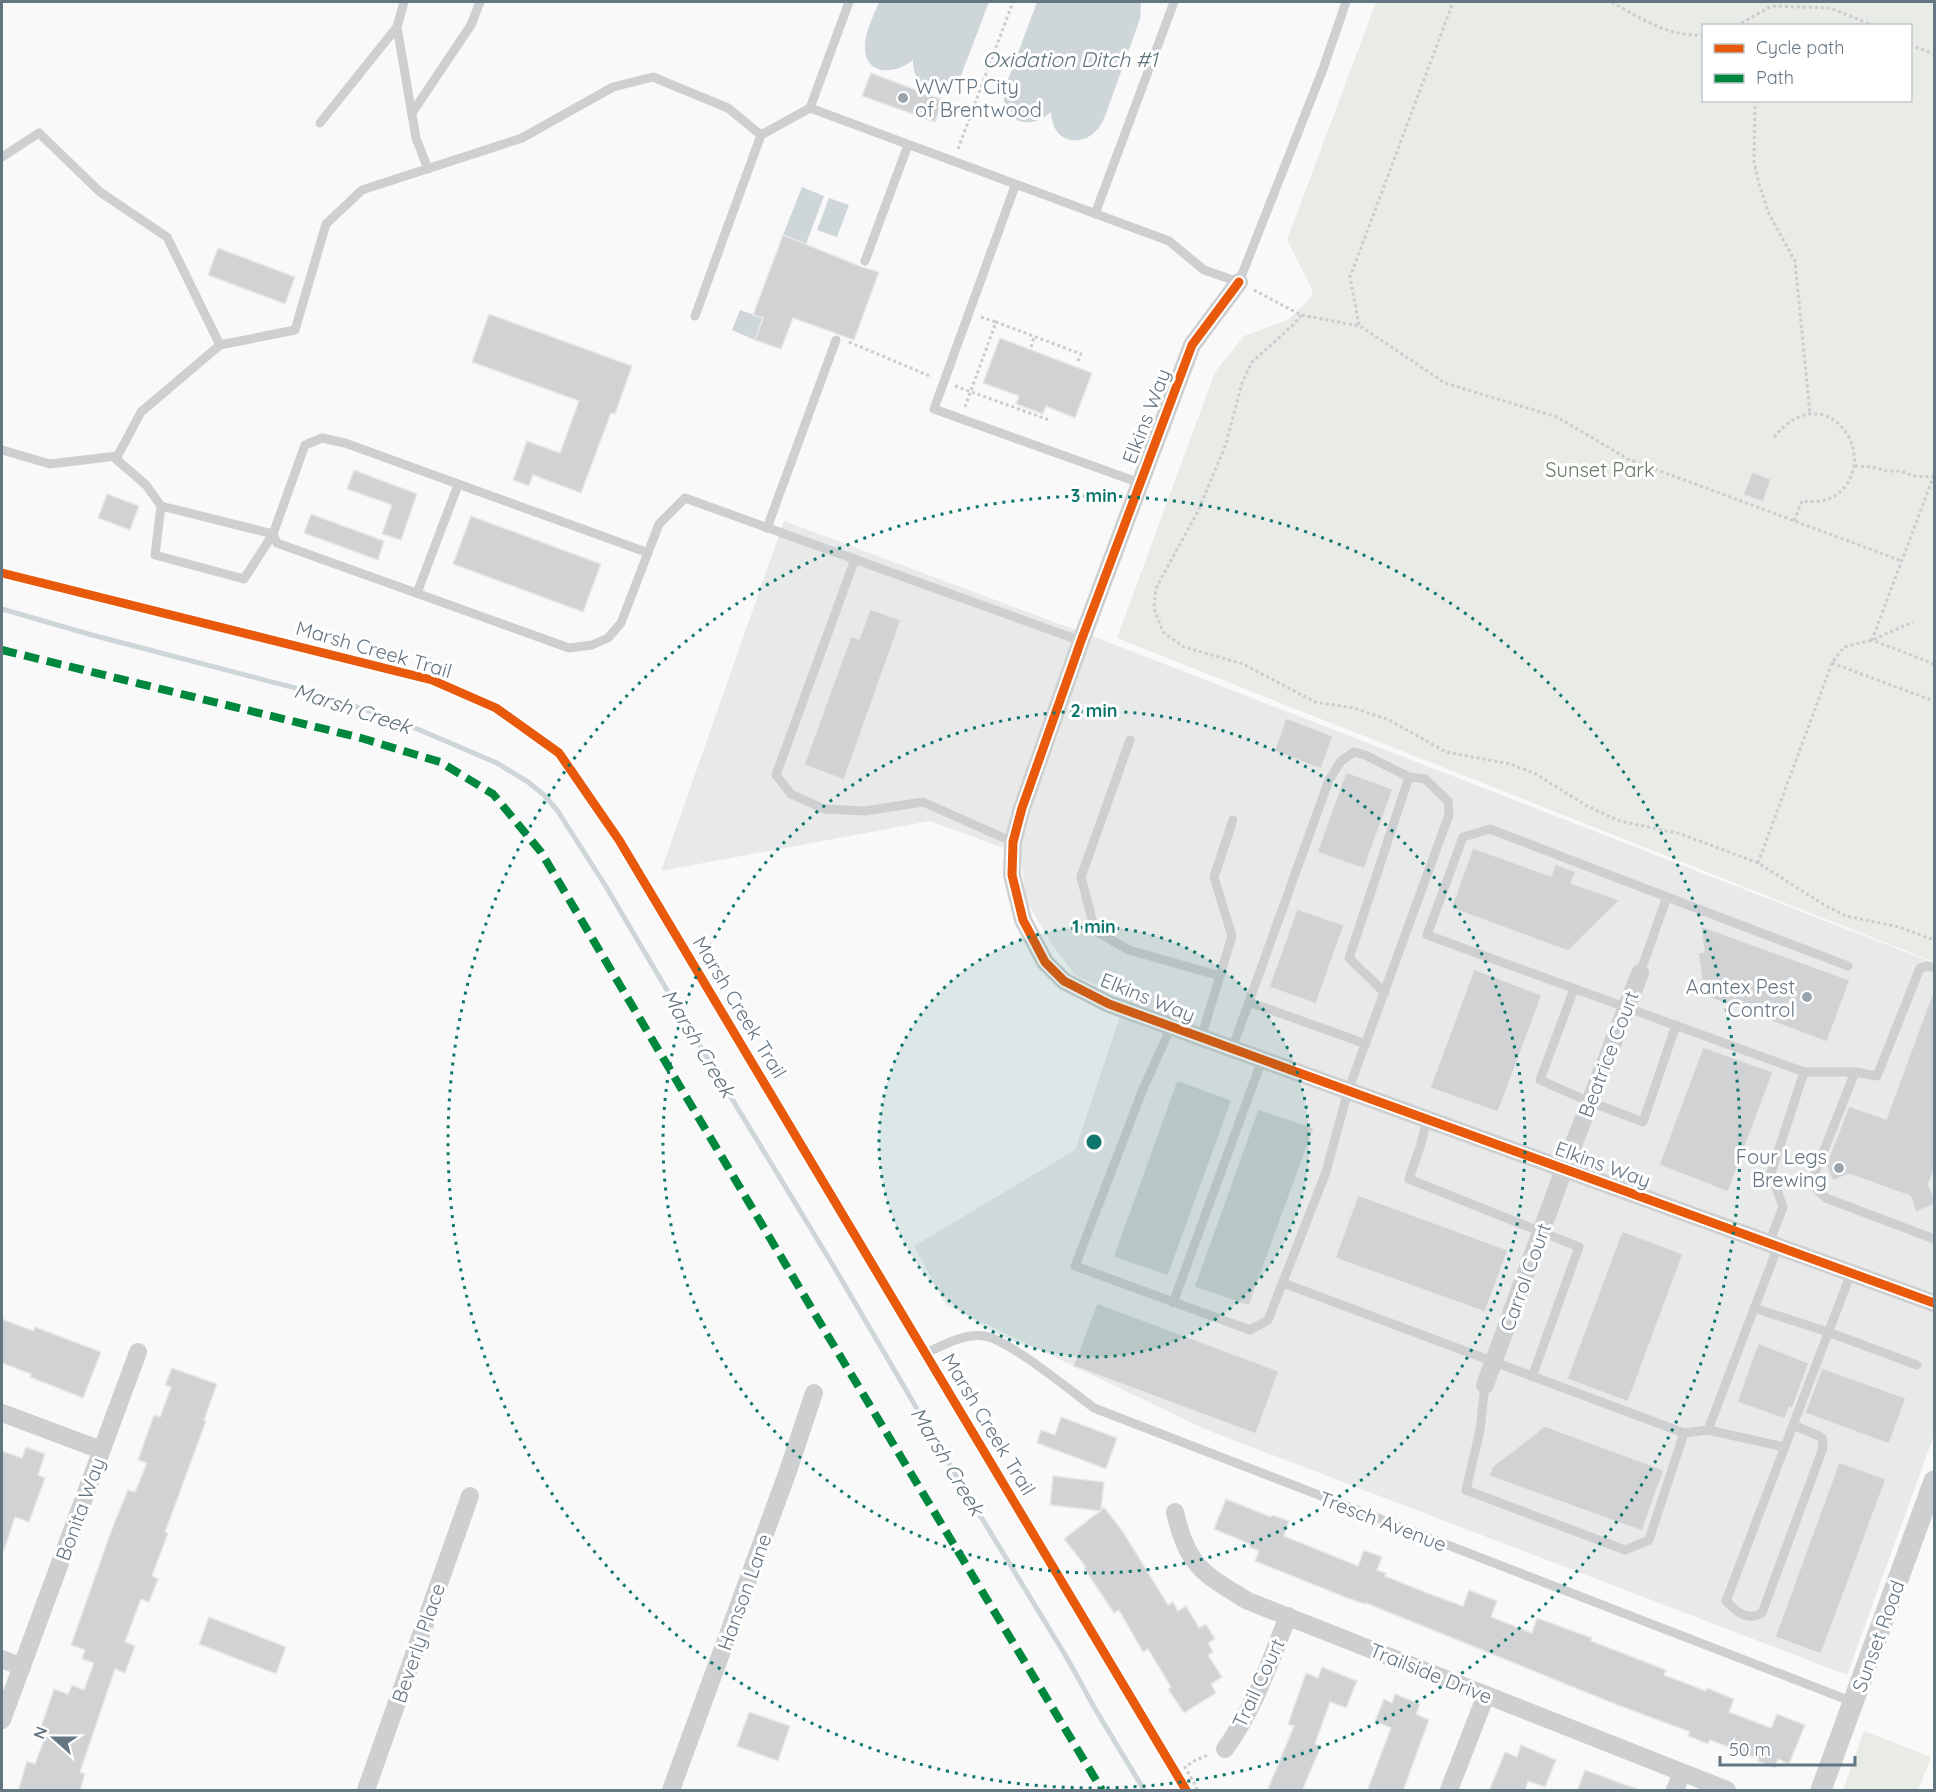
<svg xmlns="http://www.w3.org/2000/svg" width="1936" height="1792" font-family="Quicksand,sans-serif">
  <rect width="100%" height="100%" fill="#f9f9f9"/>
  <polygon fill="#e8e9e9" points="784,521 1100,639 1934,963 1934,1435 1847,1675 1207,1430 946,1305 914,1246 1075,1150 1126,999 1075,975 1051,943 1026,900 1020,854 930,821 661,871"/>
  <g fill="#e8ebe6" fill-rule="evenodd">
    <path d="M1376 2H1934V962L1117 638 1215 372 1244 336 1288 320 1310 299 1313 291 1287 240ZM1704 26H1910V100H1704Z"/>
    <polygon points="1864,1731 1931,1757 1918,1790 1843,1790"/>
  </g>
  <g fill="#ced6d9">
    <path d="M879 2H989L960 78C941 96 912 89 913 60 895 75 864 76 865 46 865 31 874 15 879 2Z"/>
    <path d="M1037 2H1141L1140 19 1104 119C1090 150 1052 147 1051 112 1029 132 1001 122 1004 90Z"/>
    <polygon points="802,187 824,196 806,244 783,235"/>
    <polygon points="829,198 849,205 837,237 817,230"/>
    <polygon points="740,310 763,318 755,340 732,330"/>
  </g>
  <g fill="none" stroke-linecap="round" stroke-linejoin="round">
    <polyline stroke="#ced6d9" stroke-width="5" points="2,609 92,635 322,695 401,722 497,763 528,782 544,795 557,810 605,885 703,1051 834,1267 964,1489 1067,1658 1094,1707 1144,1790"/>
  </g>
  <g fill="#d0d2d3" stroke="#e8e8e8" stroke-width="1.5">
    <polygon points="871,73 943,100 935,122 862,96"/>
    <polygon points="783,235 862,267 879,272 854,340 793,318 781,349 755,340 763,318 753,315"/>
    <polygon points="218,248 295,277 285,304 208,275"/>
    <polygon points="489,314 632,366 615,414 611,413 581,493 533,475 529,486 513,480 527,441 560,453 579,401 472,362"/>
    <polygon points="1000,338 1092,373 1075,418 1046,406 1043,414 1016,404 1019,396 983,383"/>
    <polygon points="354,470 417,494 401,540 382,534 392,505 347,489"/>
    <polygon points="1752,472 1771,479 1763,502 1743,495"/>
    <polygon points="107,494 139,506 130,530 98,518"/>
    <polygon points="311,514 384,541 378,560 304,533"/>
    <polygon points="471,516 601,564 583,612 453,564"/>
    <polygon points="870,609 901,620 844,780 804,765 851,636 859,639"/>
    <polygon points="1286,718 1333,736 1321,769 1274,751"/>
    <polygon points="1346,772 1393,789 1364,869 1317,852"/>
    <polygon points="1473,848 1551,876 1555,864 1576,872 1571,883 1620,900 1568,951 1451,908"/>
    <polygon points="1297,909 1344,925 1316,1004 1269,987"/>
    <polygon points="1701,926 1850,980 1827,1042 1710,998 1709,986 1703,986 1698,953 1704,952"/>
    <polygon points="1474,969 1542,995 1498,1112 1430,1088"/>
    <polygon points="1933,992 1935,992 1935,1169 1928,1185 1935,1198 1935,1204 1916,1212 1910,1196 1849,1174 1833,1181 1826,1165 1849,1106 1886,1119"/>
    <polygon points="1703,1047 1773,1072 1728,1192 1659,1165"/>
    <polygon points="1177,1080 1232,1100 1168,1276 1113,1257"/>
    <polygon points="1258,1109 1314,1128 1249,1306 1194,1287"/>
    <polygon points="1358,1195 1508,1250 1485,1312 1335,1258"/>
    <polygon points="1622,1231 1683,1254 1628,1402 1567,1379"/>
    <polygon points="1097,1303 1279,1371 1256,1434 1073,1366"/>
    <polygon points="2,1319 33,1331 35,1327 101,1352 83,1398 30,1377 31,1374 2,1363"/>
    <polygon points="1758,1343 1809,1363 1792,1409 1789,1407 1785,1419 1737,1402"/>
    <polygon points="172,1368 217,1384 204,1420 206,1421 165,1532 168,1533 152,1576 158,1579 149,1602 141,1599 125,1642 135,1646 125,1673 115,1669 80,1772 85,1774 80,1791 18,1791 27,1761 35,1764 46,1735 39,1733 54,1689 68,1694 72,1685 84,1690 94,1663 82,1659 85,1650 71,1645 113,1526 128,1490 135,1492 147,1463 138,1460 154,1415 160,1417 171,1387 165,1385"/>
    <polygon points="1822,1368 1906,1398 1889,1444 1805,1413"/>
    <polygon points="1061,1417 1117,1438 1106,1469 1037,1443 1041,1430 1055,1435"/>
    <polygon points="1545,1426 1664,1470 1642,1531 1489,1476 1492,1467"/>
    <polygon points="26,1447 45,1454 38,1475 45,1478 29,1522 15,1517 4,1550 2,1550 2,1451 22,1458"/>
    <polygon points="1839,1462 1886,1479 1821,1654 1775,1637"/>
    <polygon points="1053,1476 1104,1482 1101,1510 1104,1507 1123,1532 1168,1605 1173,1602 1178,1611 1186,1606 1199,1628 1206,1624 1215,1639 1208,1643 1213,1652 1208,1655 1222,1677 1211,1684 1216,1693 1184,1713 1168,1689 1171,1687 1148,1649 1143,1652 1119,1610 1114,1613 1084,1568 1086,1567 1064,1539 1100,1511 1050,1505"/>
    <polygon points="1226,1499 1271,1517 1272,1515 1289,1521 1284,1536 1358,1566 1364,1550 1382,1557 1377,1570 1386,1573 1385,1576 1427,1593 1463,1606 1469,1590 1497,1601 1491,1617 1532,1633 1537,1618 1592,1638 1591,1641 1666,1670 1664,1675 1706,1691 1707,1688 1734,1699 1729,1712 1771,1728 1777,1714 1805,1725 1789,1764 1778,1759 1775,1768 1758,1761 1759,1759 1710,1740 1708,1744 1688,1736 1690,1732 1615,1704 1366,1603 1365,1604 1347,1598 1255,1561 1259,1551 1249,1547 1250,1544 1214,1529"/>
    <polygon points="209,1617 286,1647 276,1674 199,1644"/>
    <polygon points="1322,1667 1357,1681 1346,1708 1330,1702 1315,1744 1321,1746 1302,1791 1267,1791 1294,1726 1288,1724 1306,1673 1318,1678"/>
    <polygon points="1395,1694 1420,1704 1416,1714 1429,1720 1403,1791 1367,1791 1391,1728 1375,1721 1384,1699 1392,1703"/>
    <polygon points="749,1712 790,1726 778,1761 737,1746"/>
    <polygon points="1521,1745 1556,1760 1545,1787 1528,1781 1525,1791 1489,1791 1505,1752 1517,1757"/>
    <polygon points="1585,1770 1637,1789 1637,1791 1577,1791"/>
  </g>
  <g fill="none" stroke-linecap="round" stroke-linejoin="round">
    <g stroke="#cbcccd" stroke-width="3" stroke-dasharray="3 3" stroke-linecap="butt">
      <path d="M1612 2C1640 18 1670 38 1704 35"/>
      <polyline points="1736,26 1772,6 1830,8 1875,26"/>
      <polyline points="1910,45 1934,54"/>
      <polyline points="1755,100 1754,162 1759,184 1769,214 1795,261 1810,414"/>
      <polyline points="958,149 1013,2"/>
      <polyline points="1254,290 1301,315 1360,326 1445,383 1557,417 1628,459 1902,561"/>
      <polyline points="1301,315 1293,325 1252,362 1242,383 1226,444 1198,511 1156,588 1154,609 1163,632 1184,647 1243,664 1315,702 1354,708 1389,720 1446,752 1510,764 1536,774 1587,806 1620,821 1681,834 1758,863 1826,906 1846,916 1899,927 1934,940"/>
      <polyline points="981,317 996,322"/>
      <polyline points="1359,325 1350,277 1453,2"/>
      <polyline points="849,342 932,377"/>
      <polyline points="1031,347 1034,337"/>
      <polyline points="955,386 1049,420"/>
      <polyline points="965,407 996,322 1081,354 1077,363"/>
      <path d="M1774 437C1783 427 1794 416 1809 414 1846 411 1866 456 1847 484 1836 500 1820 503 1802 501L1794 521"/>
      <polyline points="1855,466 1873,467 1886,471 1901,471 1914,476 1934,477"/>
      <polyline points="1934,475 1872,640 1934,664"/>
      <polyline points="1832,663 1934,701"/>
      <polyline points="1758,863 1832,663 1844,647 1872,640 1913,622"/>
      <polyline points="1197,1790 1196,1786 1185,1767 1194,1761 1210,1754"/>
    </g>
    <g stroke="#cecfd0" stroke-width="9">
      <polyline points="404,2 397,27 416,138 428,169"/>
      <polyline points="810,108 1169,241 1204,270 1239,282 1323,69 1346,2"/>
      <polyline points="412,113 471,25 480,2"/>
      <polyline points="320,123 397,27"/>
      <polyline points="2,157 39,133 100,192 167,237 220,345"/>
      <polyline points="1015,186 934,409 1140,483"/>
      <polyline points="1095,214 1174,2"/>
      <polyline points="865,261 908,145"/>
      <polyline points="695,316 761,135 810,108 849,2"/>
      <polyline points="2,450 50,464 117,456"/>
      <polyline points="161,506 273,534 244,579 155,555 161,506 146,485 116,459 141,412 220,345 295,330 326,224 362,190 522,138 613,87 653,77 728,108 761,135"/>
      <polyline points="767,528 836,340"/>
      <polyline points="646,552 345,443 322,438 305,445 273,534 277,543 569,648 592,645 608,638 621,623 659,524 685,498 1081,641"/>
      <polyline points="855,559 776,775 791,794 824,809 865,811 923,802 1013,842"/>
      <polyline points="417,593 458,485"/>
      <polyline points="1130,740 1081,877 1095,931 1129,950 1220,976"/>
      <polyline points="1667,897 1848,966"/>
      <polyline points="1640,973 1667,897 1490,829 1463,837 1427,935 1804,1072 1771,1173 1783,1207 1769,1243"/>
      <polyline points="1574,989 1540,1080 1590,1102 1643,1122 1676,1025"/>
      <polyline points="1385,993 1349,958 1409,777"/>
      <polyline points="1249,1002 1366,1044"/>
      <polyline points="1171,1027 1143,1089 1075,1266 1250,1330 1268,1320 1326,1172 1348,1091 1449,815 1448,801 1425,779 1409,777 1365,755 1354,752 1341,761 1329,780 1232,1049"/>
      <polyline points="1201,1038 1232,936 1214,877 1233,820"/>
      <polyline points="1804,1072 1855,1072 1877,1076 1920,968 1929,966 1934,968"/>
      <polyline points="1855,1072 1811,1183 1826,1198 1934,1239"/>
      <polyline points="1427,1119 1421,1144 1409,1179 1579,1247 1532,1377"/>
      <polyline points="1778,1246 1708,1430 1784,1447"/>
      <polyline points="1283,1283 1684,1433 1708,1430"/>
      <polyline points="1173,1303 1262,1060"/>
      <polyline points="1754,1308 1828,1332 1917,1365"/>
      <path d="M926 1353C944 1345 964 1333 984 1336 1008 1339 1071 1391 1094 1408L1853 1702"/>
      <polyline points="1485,1385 1480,1430 1466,1490 1625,1550 1649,1540 1684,1433"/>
      <path d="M1793 1425 1819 1436 1822 1438 1823 1448 1762 1613C1747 1622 1736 1611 1726 1601L1851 1273"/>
    </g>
    <g stroke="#cecfd0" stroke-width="18">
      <polyline points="1239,282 1192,345 1081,641 1022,808 1013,842 1012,875 1023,920 1045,962 1064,981 1109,1004 1934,1303"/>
      <polyline points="1485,1385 1564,1169 1640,973"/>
      <polyline points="2,1413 101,1450"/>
      <path d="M1175 1512C1187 1566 1203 1574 1248 1601L1727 1790"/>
      <polyline points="2,1659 22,1667"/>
      <polyline points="2,1720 138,1352"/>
      <path d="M1225 1749C1254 1709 1270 1662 1288 1616"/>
      <polyline points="366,1790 470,1496"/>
      <polyline points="671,1790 788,1471 814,1393"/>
      <polyline points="1449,1790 1486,1695"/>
      <polyline points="1675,1790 1682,1773"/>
    </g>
    <polyline stroke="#cecfd0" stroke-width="21" points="1821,1790 1934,1481"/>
    <polyline stroke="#00873e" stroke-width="8" stroke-dasharray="15 8" stroke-linecap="butt" points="2,650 361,738 440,762 493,794 541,852 828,1336 1102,1790"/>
    <g stroke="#fff" stroke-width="13">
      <g id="cycleway">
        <polyline points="1239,282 1192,345 1081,641 1022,808 1013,842 1012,875 1023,920 1045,962 1064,981 1109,1004 1934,1303"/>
        <polyline points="2,573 432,680 496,708 559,753 619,840 1186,1790"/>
      </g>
    </g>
    <use href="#cycleway" stroke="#e8590c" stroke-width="9"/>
  </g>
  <circle cx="1094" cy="1142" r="215" fill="#0f766e" fill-opacity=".12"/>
  <g fill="none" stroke="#0f766e" stroke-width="3" stroke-dasharray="3 6">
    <circle cx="1094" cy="1142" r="215"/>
    <circle cx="1094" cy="1142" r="431"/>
    <circle cx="1094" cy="1142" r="646"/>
  </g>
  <g fill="#99a4ac" stroke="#fff" stroke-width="2">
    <circle cx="903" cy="98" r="6"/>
    <circle cx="1807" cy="997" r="6"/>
    <circle cx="1839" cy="1168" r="6"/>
  </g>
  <g text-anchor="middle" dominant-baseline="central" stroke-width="6" stroke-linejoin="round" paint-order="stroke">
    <g font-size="20" fill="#657683" stroke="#fff" text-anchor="end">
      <text x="915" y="86" text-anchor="start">WWTP City<tspan x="915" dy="23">of Brentwood</tspan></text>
      <text x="1795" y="986">Aantex Pest<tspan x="1795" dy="23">Control</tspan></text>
      <text x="1827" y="1156">Four Legs<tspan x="1827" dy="23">Brewing</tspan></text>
    </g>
    <g font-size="20" fill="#657683" stroke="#fff">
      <text transform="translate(1146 416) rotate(-69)">Elkins Way</text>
      <text transform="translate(374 649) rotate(16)">Marsh Creek Trail</text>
      <text transform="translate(1148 997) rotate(22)">Elkins Way</text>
      <text transform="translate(740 1007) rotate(59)">Marsh Creek Trail</text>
      <text transform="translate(1608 1054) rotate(-69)">Beatrice Court</text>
      <text transform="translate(1603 1164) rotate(20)">Elkins Way</text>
      <text transform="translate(1525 1277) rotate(-70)">Carrol Court</text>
      <text transform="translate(989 1424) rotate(59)">Marsh Creek Trail</text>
      <text transform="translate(80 1509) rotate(-70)">Bonita Way</text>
      <text transform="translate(1383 1521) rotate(21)">Tresch Avenue</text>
      <text transform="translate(744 1592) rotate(-70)">Hanson Lane</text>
      <text transform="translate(1878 1636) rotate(-70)">Sunset Road</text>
      <text transform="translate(418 1643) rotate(-71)">Beverly Place</text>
      <text transform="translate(1431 1673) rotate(22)">Trailside Drive</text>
      <text transform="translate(1258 1683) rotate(-65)">Trail Court</text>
    </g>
    <g font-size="20" fill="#687a64" stroke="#fff">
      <text x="1600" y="469">Sunset Park</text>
    </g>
    <g font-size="21" font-style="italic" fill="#60757c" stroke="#fff">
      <text x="1070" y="59">Oxidation Ditch #1</text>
      <text transform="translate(353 708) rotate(18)">Marsh Creek</text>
      <text transform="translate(699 1043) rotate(59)">Marsh Creek</text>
      <text transform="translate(948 1461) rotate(59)">Marsh Creek</text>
    </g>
  </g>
  <circle cx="1094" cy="1142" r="9" fill="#0f766e" stroke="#fff" stroke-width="3"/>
  <g font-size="18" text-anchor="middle" font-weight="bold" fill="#0f766e" stroke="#fff" stroke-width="6" stroke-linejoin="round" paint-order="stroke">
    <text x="1094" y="502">3 min</text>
    <text x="1094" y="717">2 min</text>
    <text x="1094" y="933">1 min</text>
  </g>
  <rect width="1936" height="1792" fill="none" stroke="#657683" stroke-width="6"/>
  <rect x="1702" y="24" width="210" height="78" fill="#ffffff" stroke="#c1c8cd" stroke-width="1.5"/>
  <rect x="1714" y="44" width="30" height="9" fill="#e8590c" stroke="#c1c8cd" stroke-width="1.5"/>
  <text x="1756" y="54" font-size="18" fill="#657683">Cycle path</text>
  <rect x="1714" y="74" width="30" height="9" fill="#00873e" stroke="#c1c8cd" stroke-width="1.5"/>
  <text x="1756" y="84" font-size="18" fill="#657683">Path</text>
  <g transform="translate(54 1738) rotate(291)" stroke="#ffffff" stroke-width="4.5" paint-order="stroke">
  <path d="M0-4.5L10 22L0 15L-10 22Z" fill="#657683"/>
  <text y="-9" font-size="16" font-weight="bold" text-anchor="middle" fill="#657683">N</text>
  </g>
  <path d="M1720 1756v9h135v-9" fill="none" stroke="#657683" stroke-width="3"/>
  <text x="1729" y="1756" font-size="18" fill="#657683" stroke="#ffffff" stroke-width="4.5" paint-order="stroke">50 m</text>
</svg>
